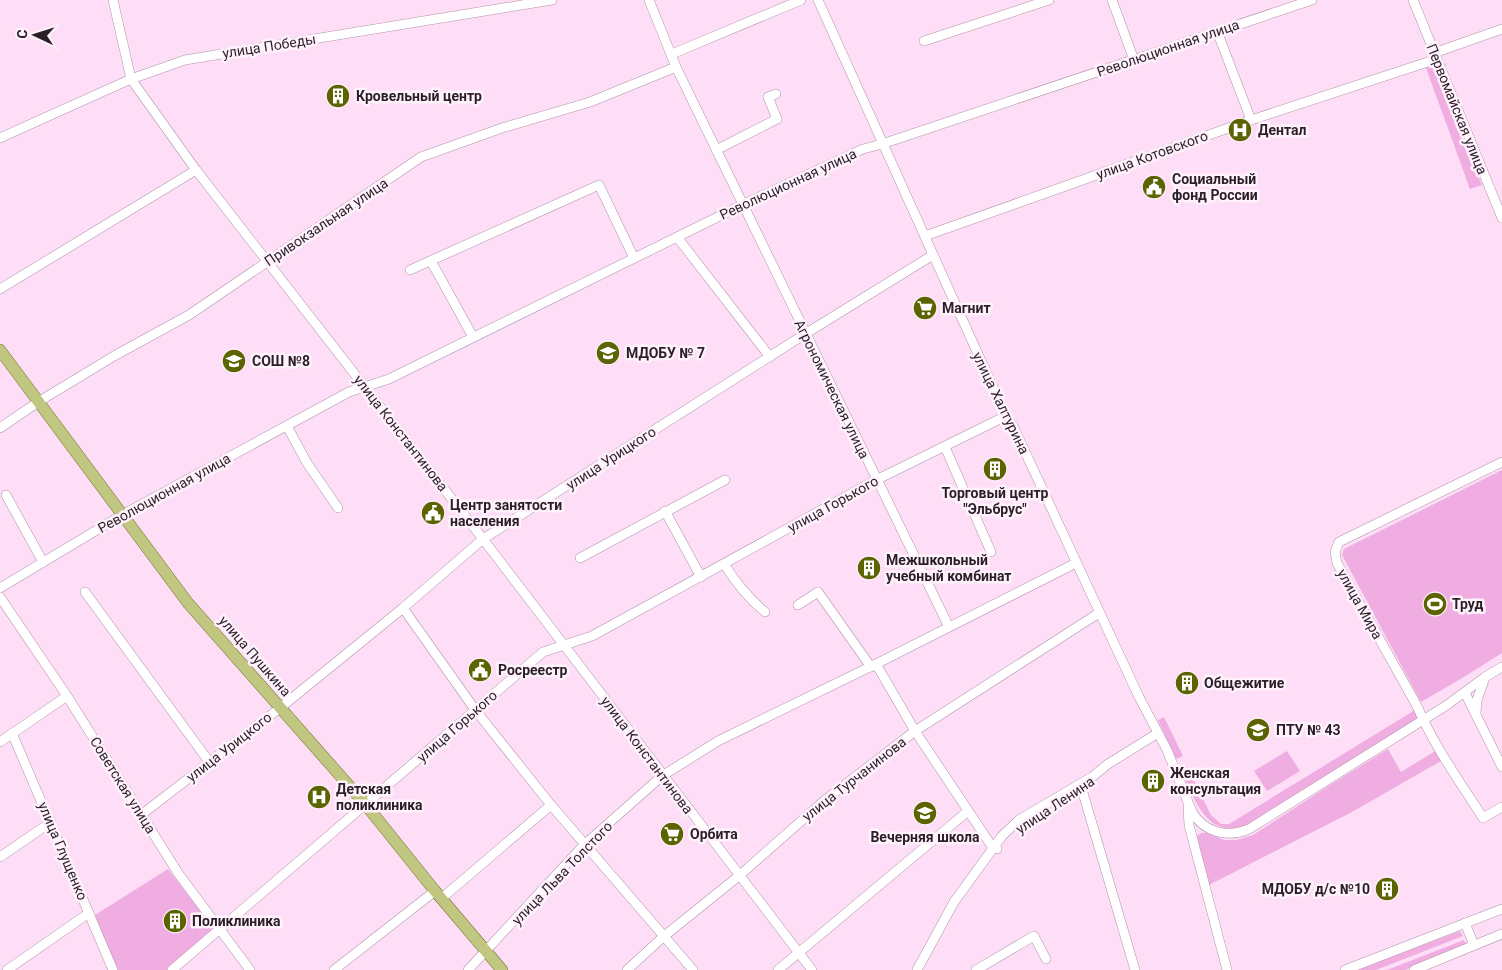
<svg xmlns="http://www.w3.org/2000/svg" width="1502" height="970" font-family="Roboto,sans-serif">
  <rect width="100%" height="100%" fill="#fddef6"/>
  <g fill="#f0ade2">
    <polygon points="1433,65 1482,185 1470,189 1426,68"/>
    <polygon points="1502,470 1502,653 1459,680 1421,702 1342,555 1344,549"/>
    <path d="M1415 710 1420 717 1244 826C1205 839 1194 796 1180 769L1186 765 1211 815 1221 824H1229Z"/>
    <polygon points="1164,717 1183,756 1176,759 1158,720"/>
    <polygon points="1388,749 1401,772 1437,750 1441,761 1352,812 1207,886 1196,842 1197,836 1201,833 1208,833 1224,840 1236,840 1253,835 1330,785"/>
    <polygon points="1287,751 1300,771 1267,791 1254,771"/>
    <polygon points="168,869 214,929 168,970 116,970 95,915"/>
    <polygon points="1460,931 1463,936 1376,970 1357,970"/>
    <polygon points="1464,940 1466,945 1405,970 1387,970"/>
  </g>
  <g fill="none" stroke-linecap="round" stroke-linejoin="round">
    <g stroke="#b093aa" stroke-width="10">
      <g id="minor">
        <polyline points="113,0 131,79 196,170 483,539 812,970"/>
        <polyline points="649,0 676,67 949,627"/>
        <path d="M818 0 1006 416 1014 428 1139 697 1167 750 1192 812C1205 833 1227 838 1249 829L1447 705 1485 677 1502 667"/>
        <polyline points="1112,0 1134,60"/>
        <polyline points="1413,0 1502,218"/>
        <polyline points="1217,31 1251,120"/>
        <polyline points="924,41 1049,0"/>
        <polyline points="1434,53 1502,29"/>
        <polyline points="672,54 801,0"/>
        <polyline points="0,138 131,79 185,60 552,0"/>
        <polyline points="716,150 777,119 768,97 776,94"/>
        <polyline points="925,236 1251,120 1437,59"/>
        <polyline points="677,237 770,357"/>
        <polyline points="431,261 473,337"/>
        <polyline points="410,270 599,185 634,258"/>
        <polyline points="0,289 196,170"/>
        <polyline points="287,426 307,463 338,508"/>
        <polyline points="0,428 38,402 114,356 189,315 421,157 502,128 590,102 676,67"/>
        <polyline points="945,447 991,552"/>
        <path d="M1502 462 1339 542 1335 552 1337 563 1417 706C1434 746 1460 782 1483 818L1502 807"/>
        <polyline points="6,495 43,562"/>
        <polyline points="665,511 701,577"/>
        <polyline points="580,558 725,480"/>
        <path d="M724 564C736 583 748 598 765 612"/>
        <polyline points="0,588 122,515 349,392 389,379 742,205 863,149 882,144 1312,0"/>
        <polyline points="85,592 210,763"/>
        <polyline points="0,597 67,696 178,873 250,970"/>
        <polyline points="798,605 818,592 871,667"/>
        <polyline points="403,608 476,711 551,805 693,970"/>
        <polyline points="876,664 915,731 991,845 997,849"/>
        <polyline points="1465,693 1502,767"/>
        <polyline points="1476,713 1477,700 1484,680"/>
        <polyline points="12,733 113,970"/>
        <polyline points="0,742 67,696"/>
        <polyline points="1081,786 1135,970"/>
        <polyline points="1188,808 1189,825 1227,970"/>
        <polyline points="141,815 280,708 403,608 483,539 805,334 933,255"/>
        <polyline points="0,857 51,822"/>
        <polyline points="442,898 551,805"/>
        <polyline points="1465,923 1474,945"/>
        <polyline points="7,970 89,913"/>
        <polyline points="172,970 543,652 592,636 876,480 1006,416"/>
        <polyline points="334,970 435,891"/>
        <polyline points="468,970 584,845 662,776 718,741 876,664 1076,563"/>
        <polyline points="627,970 663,937 740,875 825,800 915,731 1099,613"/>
        <polyline points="778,970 968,811"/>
        <polyline points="917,970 954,902 1002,836 1019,820 1092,777 1108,764 1158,733"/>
        <polyline points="976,970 1034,936 1046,959"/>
        <polyline points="1345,970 1502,909"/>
        <polyline points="1414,970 1502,934"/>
      </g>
    </g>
    <g stroke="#71742b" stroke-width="12">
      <polyline id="major" points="0,350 188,603 366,805 435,891 502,970"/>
    </g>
    <use href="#minor" stroke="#fff" stroke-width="9"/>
    <use href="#major" stroke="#c1c781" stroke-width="11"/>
  </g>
  <defs>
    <g id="building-disc" transform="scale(1.25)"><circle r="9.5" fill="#5c6401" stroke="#fff2fc"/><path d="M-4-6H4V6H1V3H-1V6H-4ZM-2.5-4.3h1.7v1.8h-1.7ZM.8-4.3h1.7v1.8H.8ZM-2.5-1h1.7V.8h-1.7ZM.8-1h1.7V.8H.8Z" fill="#fff"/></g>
    <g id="hospital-disc" transform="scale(1.25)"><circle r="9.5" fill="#5c6401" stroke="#fff2fc"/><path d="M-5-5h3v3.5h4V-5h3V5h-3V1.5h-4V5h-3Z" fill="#fff"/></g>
    <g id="civic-disc" transform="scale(1.25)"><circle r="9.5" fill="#5c6401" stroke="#fff2fc"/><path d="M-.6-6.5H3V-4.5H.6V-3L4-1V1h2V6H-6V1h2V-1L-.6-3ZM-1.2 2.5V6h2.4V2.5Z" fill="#fff"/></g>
    <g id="supermarket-disc" transform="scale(1.25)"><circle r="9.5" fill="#5c6401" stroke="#fff2fc"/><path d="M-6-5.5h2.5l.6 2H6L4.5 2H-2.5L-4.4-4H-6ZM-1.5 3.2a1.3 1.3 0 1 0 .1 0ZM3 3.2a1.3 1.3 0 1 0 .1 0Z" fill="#fff"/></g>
    <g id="school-disc" transform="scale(1.25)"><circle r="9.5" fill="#5c6401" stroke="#fff2fc"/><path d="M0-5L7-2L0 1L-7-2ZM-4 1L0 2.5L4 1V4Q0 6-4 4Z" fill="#fff"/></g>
    <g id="stadium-disc" transform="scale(1.25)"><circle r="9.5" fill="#5c6401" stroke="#fff2fc"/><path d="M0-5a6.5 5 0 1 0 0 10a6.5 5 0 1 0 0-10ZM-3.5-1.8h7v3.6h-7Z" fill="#fff"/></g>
    <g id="university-disc" transform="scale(1.25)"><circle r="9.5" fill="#5c6401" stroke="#fff2fc"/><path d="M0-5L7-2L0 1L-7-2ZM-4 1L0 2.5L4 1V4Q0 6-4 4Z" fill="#fff"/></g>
  </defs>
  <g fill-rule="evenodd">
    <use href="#building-disc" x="338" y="96"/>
    <use href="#hospital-disc" x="1240" y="130"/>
    <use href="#civic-disc" x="1154" y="187"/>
    <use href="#supermarket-disc" x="925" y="308"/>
    <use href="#school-disc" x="608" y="353"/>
    <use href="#school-disc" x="234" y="361"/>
    <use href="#building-disc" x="995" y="469"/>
    <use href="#civic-disc" x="433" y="513"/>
    <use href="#building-disc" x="869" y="568"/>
    <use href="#stadium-disc" x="1435" y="604"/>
    <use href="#civic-disc" x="480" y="670"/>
    <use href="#building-disc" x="1187" y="683"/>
    <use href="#university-disc" x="1258" y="730"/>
    <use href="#building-disc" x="1153" y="781"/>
    <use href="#hospital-disc" x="319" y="797"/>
    <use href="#school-disc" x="925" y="813"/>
    <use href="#supermarket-disc" x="672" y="834"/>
    <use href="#building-disc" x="1387" y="889"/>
    <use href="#building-disc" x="175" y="921"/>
  </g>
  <g text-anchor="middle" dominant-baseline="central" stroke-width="5" stroke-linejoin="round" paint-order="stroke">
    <g font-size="14" fill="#2a1f27" stroke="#fff2fc">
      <text transform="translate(269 46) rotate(-9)">улица Победы</text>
      <text transform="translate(1168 48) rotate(-19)">Революционная улица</text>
      <text transform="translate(1457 109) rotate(68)">Первомайская улица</text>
      <text transform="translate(1152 155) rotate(-20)">улица Котовского</text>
      <text transform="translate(788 184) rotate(-25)">Революционная улица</text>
      <text transform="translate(326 222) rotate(-34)">Привокзальная улица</text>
      <text transform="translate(832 389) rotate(64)">Агрономическая улица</text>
      <text transform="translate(1001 403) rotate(64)">улица Халтурина</text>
      <text transform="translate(401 433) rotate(52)">улица Константинова</text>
      <text transform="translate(611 458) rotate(-33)">улица Урицкого</text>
      <text transform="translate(164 493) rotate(-29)">Революционная улица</text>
      <text transform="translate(833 504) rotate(-29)">улица Горького</text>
      <text transform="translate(1360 604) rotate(61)">улица Мира</text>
      <text transform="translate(255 656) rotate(49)">улица Пушкина</text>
      <text transform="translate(457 726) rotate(-41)">улица Горького</text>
      <text transform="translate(229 747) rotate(-38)">улица Урицкого</text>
      <text transform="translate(647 755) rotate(53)">улица Константинова</text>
      <text transform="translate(854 779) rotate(-38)">улица Турчанинова</text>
      <text transform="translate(123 785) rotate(58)">Советская улица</text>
      <text transform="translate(1055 805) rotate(-34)">улица Ленина</text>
      <text transform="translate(63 851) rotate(67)">улица Глущенко</text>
      <text transform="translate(562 873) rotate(-46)">улица Льва Толстого</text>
    </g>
    <g font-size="14" font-weight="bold" fill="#2a1f27" stroke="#fff2fc" text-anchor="start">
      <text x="356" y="96">Кровельный центр</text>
      <text x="1258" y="130">Дентал</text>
      <text x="1172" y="179">Социальный<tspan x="1172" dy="16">фонд России</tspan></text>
      <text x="942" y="308">Магнит</text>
      <text x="626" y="353">МДОБУ № 7</text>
      <text x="252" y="361">СОШ №8</text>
      <text x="995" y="493" text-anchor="middle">Торговый центр<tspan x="995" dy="16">"Эльбрус"</tspan></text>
      <text x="450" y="505">Центр занятости<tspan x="450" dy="16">населения</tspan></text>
      <text x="886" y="560">Межшкольный<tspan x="886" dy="16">учебный комбинат</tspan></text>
      <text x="1452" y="604">Труд</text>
      <text x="498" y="670">Росреестр</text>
      <text x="1204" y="683">Общежитие</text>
      <text x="1276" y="730">ПТУ № 43</text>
      <text x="1170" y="773">Женская<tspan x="1170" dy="16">консультация</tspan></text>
      <text x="336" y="789">Детская<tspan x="336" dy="16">поликлиника</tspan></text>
      <text x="690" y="834">Орбита</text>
      <text x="925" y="837" text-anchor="middle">Вечерняя школа</text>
      <text x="1370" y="889" text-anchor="end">МДОБУ д/с №10</text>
      <text x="192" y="921">Поликлиника</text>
    </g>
  </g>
  <g transform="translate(35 35) rotate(274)" stroke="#fff2fc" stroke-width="4" paint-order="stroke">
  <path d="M0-4L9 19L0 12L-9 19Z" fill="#2a1f27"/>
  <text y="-8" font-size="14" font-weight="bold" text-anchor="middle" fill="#2a1f27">С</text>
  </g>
</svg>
